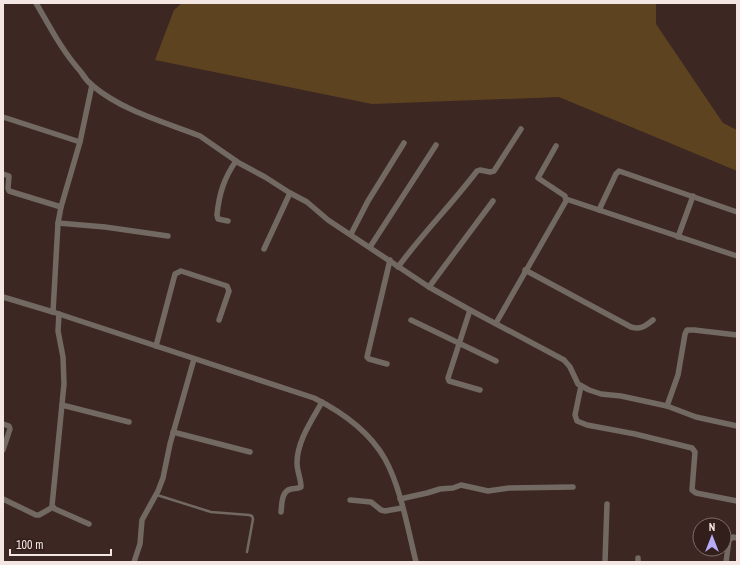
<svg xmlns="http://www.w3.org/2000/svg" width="740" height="565" font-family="'Archivo Narrow',sans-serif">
  <rect width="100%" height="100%" fill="#3c2723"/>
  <polygon fill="#5d4320" points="182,3 656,3 656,24 723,123 737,130 737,171 559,97 372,104 155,60 174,10"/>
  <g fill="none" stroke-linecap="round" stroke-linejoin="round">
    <polyline stroke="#726963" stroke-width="2.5" points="157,495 211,512 249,515 252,516 253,519 247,552"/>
    <g stroke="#726963" stroke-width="5.5">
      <path d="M36 3C50 27 62 51 81 72 84 77 88 82 93 86 123 111 164 122 200 136L239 163 265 177 290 193 307 202 328 220 429 287 470 310 564 360 570 367 578 384 589 390 601 394 621 396 667 406 696 417 737 426"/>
      <polyline points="3,117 80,142"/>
      <polyline points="3,174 9,176 8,188 9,191 61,207"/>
      <polyline points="566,199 737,256"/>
      <polyline points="599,210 616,174 619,171 737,212"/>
      <path d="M228 221 218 219 217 215C219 194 224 178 236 161"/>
      <polyline points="58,223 105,227 168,236"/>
      <polyline points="351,234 368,201 404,143"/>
      <polyline points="678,237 693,196"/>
      <polyline points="370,247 436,145"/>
      <polyline points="264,249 290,193"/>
      <path d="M398 267C423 233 452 204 477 171L480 170 490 172 494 171 521 129"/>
      <path d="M525 270 631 327C641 330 645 326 653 320"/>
      <polyline points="429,287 493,201"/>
      <path d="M3 297 53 312 314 398C342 412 369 431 385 459 401 488 408 530 416 562"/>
      <polyline points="470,310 448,378 449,381 480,390"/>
      <polyline points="53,312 58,223 61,207 80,142 92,85"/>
      <polyline points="59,314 58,331 63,357 64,384 52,506 55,509 89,524"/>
      <polyline points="411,320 496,361"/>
      <polyline points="496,323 566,201 565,196 538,178 556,146"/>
      <polyline points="156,346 175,274 181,271 227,286 229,291 219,320"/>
      <polyline points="387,364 369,359 367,357 390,260"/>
      <polyline points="581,386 575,415 577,421 587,425 635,434 692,448 695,452 692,490 696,493 737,501"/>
      <polyline points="62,405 129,422"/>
      <polyline points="667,406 678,375 685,334 687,330 694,330 737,335"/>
      <polyline points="3,424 9,426 10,429 3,450"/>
      <polyline points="173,432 250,452"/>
      <polyline points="3,499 36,515 39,515 53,507"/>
      <polyline points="400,499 427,493 440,489 453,488 461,485 488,491 509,488 573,487"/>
      <polyline points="350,500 371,502 381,510 385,511 402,508"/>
      <path d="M281 512C282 505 281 491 291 489 295 488 297 489 301 487 301 479 297 471 297 463 297 441 312 420 322 402"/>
      <polyline points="638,558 638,562"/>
      <polyline points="134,562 140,544 142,520 158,491 163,478 170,444 194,359"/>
      <polyline points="605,562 607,504"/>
      <polyline points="726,562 729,540 733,537 737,538"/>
    </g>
  </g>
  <rect width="740" height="565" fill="none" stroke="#f4e6e3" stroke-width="8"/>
  <g transform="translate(712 537)"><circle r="19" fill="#321e1a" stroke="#806e6a"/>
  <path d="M0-3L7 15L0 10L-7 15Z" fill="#b7abf8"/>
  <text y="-6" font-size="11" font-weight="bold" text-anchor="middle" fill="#f4e6e3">N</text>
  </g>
  <path d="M10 549v6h101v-6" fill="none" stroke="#f4e6e3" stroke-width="2"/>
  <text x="16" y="549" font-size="12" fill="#f4e6e3" stroke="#321e1a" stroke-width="3" paint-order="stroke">100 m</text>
</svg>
